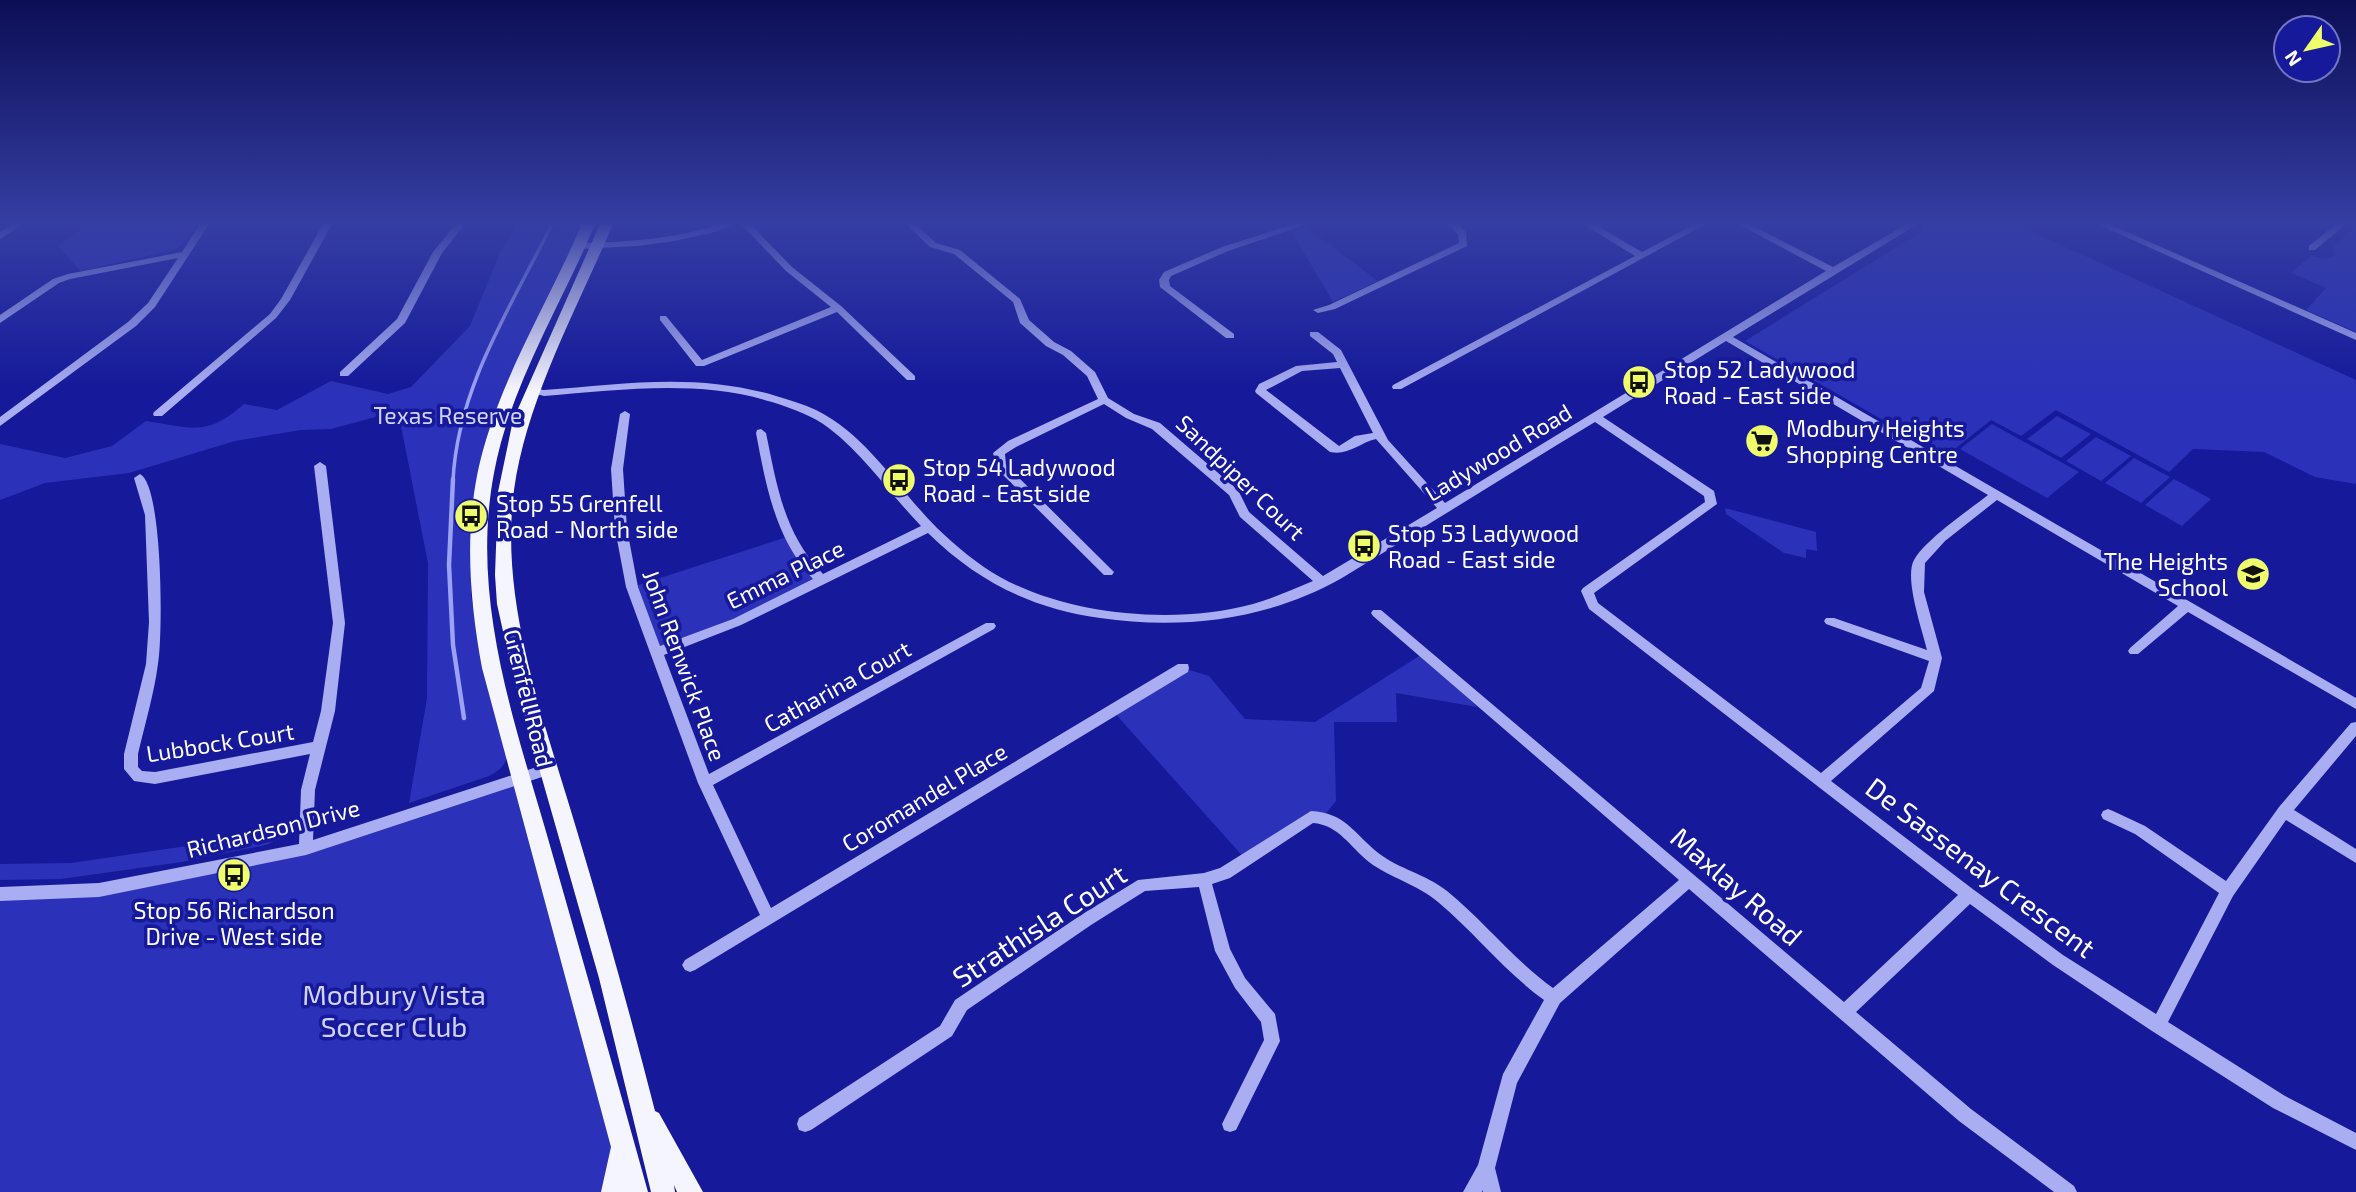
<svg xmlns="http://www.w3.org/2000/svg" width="2356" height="1192" font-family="'Exo 2',sans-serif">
  <rect width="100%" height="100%" fill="#15199a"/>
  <g fill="#2b32b9">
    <polygon points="89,224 196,224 182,244 174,250 80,271 58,246"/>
    <path d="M521 224H583L474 506 471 596 485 670 508 753C506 765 500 770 489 776L409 803 427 698 428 563 398 411 331 429 301 430 235 441 129 473 45 483 0 500V444L65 458 112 446 146 421C193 428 206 437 244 404L277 410 331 381 388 394 411 387 470 326 502 248Z"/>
    <polygon points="1934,224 2015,224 2356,380 2356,484 2315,477 2264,452 2193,449 2169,472 2056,410 2021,436 1991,420 1946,456 1745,341"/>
    <polygon points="2356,226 2356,332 2306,310 2326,288 2291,273 2311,256 2325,258 2334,256 2333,247"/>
    <polygon points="1306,227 1378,281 1333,302 1292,232"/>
    <polygon points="2057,416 2091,434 2061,458 2027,439"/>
    <polygon points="1992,424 2079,472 2047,498 1960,449"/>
    <polygon points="2096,437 2131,456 2101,481 2066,461"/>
    <polygon points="2134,458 2170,477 2141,503 2105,483"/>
    <polygon points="2174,479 2211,499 2182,526 2145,505"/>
    <polygon points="1725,508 1816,532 1817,551 1806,549 1806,558 1784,553 1726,514"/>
    <polygon points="787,537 820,579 737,622 657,652 632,587"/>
    <polygon points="1424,653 1477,707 1396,693 1397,722 1334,722 1336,801 1323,817 1247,861 1112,710 1183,668 1209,676 1245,719 1315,722"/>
    <polygon points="520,780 623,1145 612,1192 0,1192 0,894 99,890 306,849"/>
    <polygon points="302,821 293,832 266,845 182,862 61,879 0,880 0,864 71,863 187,846"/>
  </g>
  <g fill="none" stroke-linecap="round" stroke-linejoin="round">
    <path stroke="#9ba1f5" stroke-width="3.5" d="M453 481C457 388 512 305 552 224"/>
    <polyline stroke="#9ba1f5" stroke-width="4.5" points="453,479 449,565 453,645 464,718"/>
    <g fill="#a9adf2" fill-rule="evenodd">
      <polygon points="13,224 23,224 0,239 0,232"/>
      <polygon points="200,224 209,224 155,307 136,326 0,426 0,417 128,322 148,303 178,258 70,279 59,283 0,323 0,315 53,279 68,274 182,252"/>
      <polygon points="323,224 332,224 290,300 276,318 162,416 154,416 153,414 154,412 270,314 281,299"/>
      <polygon points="456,224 465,224 442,253 405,323 348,376 340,376 340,372 397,319 433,252"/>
      <path d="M721 224H734L715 232 674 241 637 246 580 249 575 246 580 243C628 242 675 239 721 224Z"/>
      <polygon points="741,224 750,224 792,267 841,306 915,376 915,380 907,380 837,312 704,366 696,366 660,320 660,316 666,316 702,360 831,307 786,271"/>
      <path d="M906 224H915L936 243 960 250 1020 299 1029 320 1054 342 1071 351 1095 372 1108 398 1134 414 1160 423 1238 490 1249 512 1323 576 1437 508 1376 439C1359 443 1348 456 1330 452L1256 393 1255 391 1259 384 1296 366 1337 362 1333 354 1310 336V332H1318L1341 350 1388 440 1445 503 1826 271 1738 224H1749L1833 267 1907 224H1918L1733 337 2356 698V709L2188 612 2138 654H2130L2128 651 2130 648 2178 606 1997 500 1945 541 1925 563 1924 592 1942 658 1934 691 1831 781 1974 890 2063 955 2156 1014 2219 893 2135 834 2103 819 2101 815 2103 811 2108 809 2113 811 2145 826 2226 881 2279 807 2351 723 2356 722V736L2294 810 2356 849V863L2286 820 2233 896 2168 1022 2285 1096 2356 1133V1150L2273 1108 2152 1031 2053 965 1970 904 1856 1012 1971 1109 2074 1186 2077 1192H2054L1959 1121 1689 889 1560 1003 1517 1083 1495 1168 1501 1192H1483V1190L1482 1192H1463L1478 1165 1503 1074 1544 1000C1505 972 1475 933 1438 902 1417 884 1390 878 1369 862 1350 847 1339 825 1313 823L1230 878 1212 884 1230 949 1245 978 1275 1014 1280 1041 1236 1130 1230 1132 1224 1130 1222 1124 1264 1040 1261 1022 1235 988 1215 951 1199 887 1145 891 1091 925 967 1010 952 1036 811 1130 805 1132 799 1130 797 1124 799 1118 940 1026 955 1000 1081 915 1138 880 1204 873 1220 868 1311 811C1345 813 1353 832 1377 852 1398 869 1426 874 1447 891 1484 921 1514 960 1553 988L1679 880 1373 616 1371 613 1373 610H1381L1844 1002 1958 895 1589 609 1581 591 1583 588 1705 502 1704 496 1595 422C1540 455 1486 489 1432 522 1402 541 1372 560 1342 578 1268 620 1183 630 1100 618 1031 608 978 582 928 533L741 625 664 655 709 774 986 623H994L996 626 994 629 713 785 771 908 1178 664H1188L1189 668 1188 672 695 970 690 972 685 970 682 965 685 960 760 915 698 783 626 587 615 529 611 469 620 414 625 411 630 414 623 469 627 529 638 587 660 646 733 619 813 579C775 538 766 486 756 433L757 430 761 429 766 433C777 486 784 534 823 574L921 526C890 494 865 456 830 429 812 415 793 409 772 402 697 379 621 390 544 396L529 392 528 390 529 388 544 390C624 384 697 372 776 396 789 400 803 404 816 410 867 435 898 489 937 528 956 546 977 564 1000 577 1070 616 1176 625 1253 604 1274 598 1293 589 1313 581L1240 517 1229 495 1152 429 1126 418 1104 404 1016 447 1005 454 1006 465 1114 572 1112 575H1104L997 469 993 453 1008 441 1098 399 1087 376 1063 355 1046 346 1020 323 1013 302 954 254 930 247ZM1726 341 1988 495C1969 510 1926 539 1914 560 1904 578 1922 629 1927 650L1834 618H1826L1824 621 1826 624 1929 661 1921 688 1821 773 1598 603 1594 593 1717 504 1714 491 1603 417ZM1340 368 1373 433 1355 436 1339 446 1266 390 1302 371Z"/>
      <polygon points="1294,224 1308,224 1228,251 1171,276 1169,280 1170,286 1234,334 1234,338 1226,338 1160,287 1159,280 1164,272 1222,247"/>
      <polygon points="1449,224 1458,224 1466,232 1467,246 1335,309 1318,313 1313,310 1329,305 1459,243 1458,235"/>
      <polygon points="1583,224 1594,224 1642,252 1695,224 1706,224 1401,389 1393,389 1392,387 1393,385 1635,256"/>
      <polygon points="2097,224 2109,224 2356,333 2356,340"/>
      <polygon points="2336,224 2346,224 2315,250 2309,250 2309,246"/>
      <path d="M320 462 326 466 345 623 335 711 315 790 313 840 549 763 554 765 556 769 554 773 306 855 99 897 0 901V887L99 883 299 844 301 790 310 754 155 784 134 781 124 769V754L146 664 149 622 145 515 134 478 140 474C163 485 163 636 158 664 154 694 145 724 138 754V767L142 771 155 772 313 742 321 711 333 623 314 466Z"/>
    </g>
    <g fill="#f5f5ff" fill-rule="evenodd">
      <path d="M582 224H595C561 306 510 385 494 473 469 605 518 731 553 856 585 968 617 1080 648 1192H601L611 1147 482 668C468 592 463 514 486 440 509 364 551 296 582 224Z"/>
      <path d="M600 224H613C577 309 527 398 514 490 499 605 545 722 577 831 605 924 631 1017 655 1111L659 1113 703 1192H677L674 1185 675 1192H651L599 978 513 677 497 604 495 575 498 492 513 420Z"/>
    </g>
  </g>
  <linearGradient id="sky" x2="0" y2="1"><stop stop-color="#0c0e55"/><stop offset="0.57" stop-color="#353ea3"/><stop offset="1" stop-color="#353ea3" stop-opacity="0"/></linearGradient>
  <rect width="2356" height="391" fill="url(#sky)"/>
  <defs>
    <g id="bus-disc" transform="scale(1.75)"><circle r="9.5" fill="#eeff6b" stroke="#15199a"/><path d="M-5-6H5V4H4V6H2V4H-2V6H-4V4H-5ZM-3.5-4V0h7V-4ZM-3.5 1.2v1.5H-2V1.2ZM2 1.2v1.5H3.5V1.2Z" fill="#111"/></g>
    <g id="supermarket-disc" transform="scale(1.75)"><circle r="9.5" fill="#eeff6b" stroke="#15199a"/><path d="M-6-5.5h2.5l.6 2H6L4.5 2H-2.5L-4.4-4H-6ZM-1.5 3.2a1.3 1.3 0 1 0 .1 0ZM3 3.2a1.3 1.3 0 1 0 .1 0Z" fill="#111"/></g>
    <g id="school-disc" transform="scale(1.75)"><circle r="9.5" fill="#eeff6b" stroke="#15199a"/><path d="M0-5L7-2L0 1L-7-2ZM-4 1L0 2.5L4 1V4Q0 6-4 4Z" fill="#111"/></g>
  </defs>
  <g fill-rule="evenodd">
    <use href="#bus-disc" x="1639" y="382"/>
    <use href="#supermarket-disc" x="1762" y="441"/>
    <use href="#bus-disc" x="899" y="480"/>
    <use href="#bus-disc" x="471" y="516"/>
    <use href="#bus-disc" x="1364" y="546"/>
    <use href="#school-disc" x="2253" y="574"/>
    <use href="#bus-disc" x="234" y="875"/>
  </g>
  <g text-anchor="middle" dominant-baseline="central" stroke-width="7" stroke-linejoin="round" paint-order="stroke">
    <g font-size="23" fill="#fff" stroke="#15199a" text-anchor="start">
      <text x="1664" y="369">Stop 52 Ladywood<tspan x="1664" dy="26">Road - East side</tspan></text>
      <text x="1786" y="428">Modbury Heights<tspan x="1786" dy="26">Shopping Centre</tspan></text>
      <text x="923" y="467">Stop 54 Ladywood<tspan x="923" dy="26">Road - East side</tspan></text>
      <text x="496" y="503">Stop 55 Grenfell<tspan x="496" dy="26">Road - North side</tspan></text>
      <text x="1388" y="533">Stop 53 Ladywood<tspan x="1388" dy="26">Road - East side</tspan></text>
      <text x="2228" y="561" text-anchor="end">The Heights<tspan x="2228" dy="26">School</tspan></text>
      <text x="234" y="910" text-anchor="middle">Stop 56 Richardson<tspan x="234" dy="26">Drive - West side</tspan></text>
    </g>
    <g font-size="23" fill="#d1d3fd" stroke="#15199a">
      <text x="448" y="415">Texas Reserve</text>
    </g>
    <g font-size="23" fill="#fff" stroke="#15199a">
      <text transform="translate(1498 452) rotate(-31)">Ladywood Road</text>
      <text transform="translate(1241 477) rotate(44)">Sandpiper Court</text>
      <text transform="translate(785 574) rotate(-26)">Emma Place</text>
      <text transform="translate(685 665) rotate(70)">John Renwick Place</text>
      <text transform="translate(837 686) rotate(-29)">Catharina Court</text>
      <text transform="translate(529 698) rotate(76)">Grenfell Road</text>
      <text transform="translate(220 742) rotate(-9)">Lubbock Court</text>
      <text transform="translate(924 797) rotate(-31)">Coromandel Place</text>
      <text transform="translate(273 828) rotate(-14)">Richardson Drive</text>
    </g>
    <g font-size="28" fill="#fff" stroke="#15199a">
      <text transform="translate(1981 867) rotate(37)">De Sassenay Crescent</text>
      <text transform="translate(1737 886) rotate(41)">Maxlay Road</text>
      <text transform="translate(1039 925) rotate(-33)">Strathisla Court</text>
    </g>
    <g font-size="28" fill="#d1d3fd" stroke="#15199a">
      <text x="394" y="994">Modbury Vista<tspan x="394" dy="32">Soccer Club</tspan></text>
    </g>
  </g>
  <g transform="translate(2307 49) rotate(236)"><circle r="33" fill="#15199a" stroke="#7375c2" stroke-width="2"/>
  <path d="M0-5L12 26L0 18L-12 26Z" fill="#eeff6b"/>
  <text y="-10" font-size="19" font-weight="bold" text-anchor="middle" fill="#ffffff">N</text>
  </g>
</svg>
